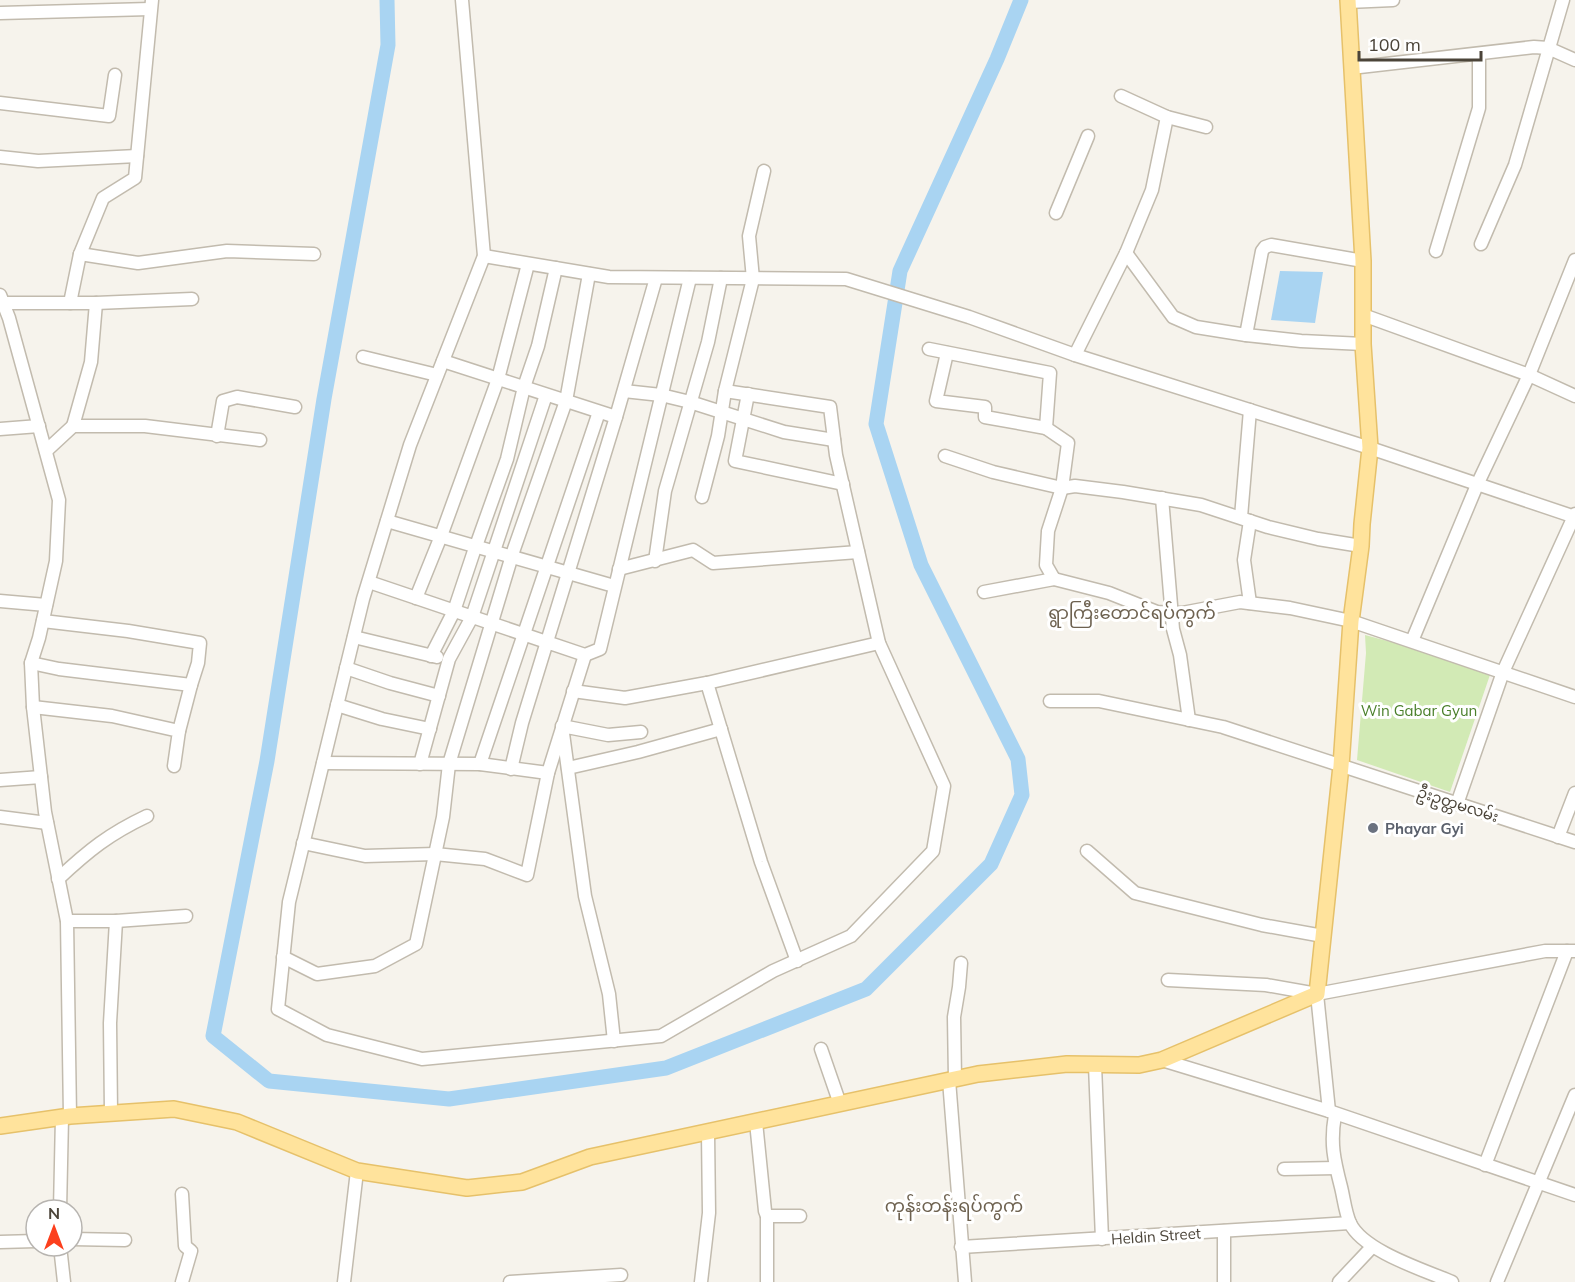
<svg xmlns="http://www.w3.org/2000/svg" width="1575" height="1282" font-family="Mulish,'Noto Sans Myanmar',sans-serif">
  <rect width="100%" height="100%" fill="#f6f3ec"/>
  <polygon fill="#d2eab5" points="1365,635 1492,669 1450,792 1357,760 1366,653"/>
  <polygon fill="#a9d4f2" points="1280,271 1323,272 1315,323 1271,320"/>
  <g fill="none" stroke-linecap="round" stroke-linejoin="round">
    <polyline stroke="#a9d4f2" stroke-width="15" points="387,0 388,45 324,399 267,761 213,1036 269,1081 449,1099 666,1068 866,989 991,864 1022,795 1018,759 921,565 876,424 900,271 997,59 1021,0"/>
    <g stroke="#c2bbae" stroke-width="15">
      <g id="minor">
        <polyline points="462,0 484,256 410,445 363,599 289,902 278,1009 327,1035 422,1059 661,1036 773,971 851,936 933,851 944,786 879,643 836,455 830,407 725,391"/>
        <polyline points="1348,2 1393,0"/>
        <polyline points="0,13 150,9"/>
        <polyline points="1351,68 1534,47 1548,48 1575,60"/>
        <polyline points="1121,96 1167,117 1206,127"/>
        <polyline points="0,103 109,116 115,75"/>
        <polyline points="0,157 38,161 137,156"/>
        <polyline points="1056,213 1088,136"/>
        <polyline points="1481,244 1515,165 1563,0"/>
        <polyline points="1436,251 1479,108 1479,54"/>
        <polyline points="1126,253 1173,317 1196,327 1246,335 1301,341 1363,344"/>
        <polyline points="80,254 138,263 227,251 314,254"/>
        <polyline points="484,256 609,277 846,279 969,317 1075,355 1370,448 1575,517"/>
        <polyline points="0,295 9,318 59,500 56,561 39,638 31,663 33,707 45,812 67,921 70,1116"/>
        <polyline points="70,303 80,254 103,198 135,178 152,0"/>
        <polyline points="0,305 3,303 96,303 192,299"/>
        <polyline points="1363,315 1529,375 1575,396"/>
        <polyline points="1246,335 1262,251 1265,247 1271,245 1363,261"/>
        <polyline points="929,349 1050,373 1046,428 1068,443 1062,488 1048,531 1046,565 1054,579"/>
        <polyline points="947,353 936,401 985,407 985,417 1046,428"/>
        <polyline points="1075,355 1126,253 1152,190 1167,117"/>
        <polyline points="363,357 437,375"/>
        <polyline points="443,361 616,417"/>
        <polyline points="624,391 661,395 690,402 784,432 834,440"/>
        <polyline points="748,394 735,461 843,484"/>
        <polyline points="73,426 91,362 96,303"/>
        <polyline points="0,429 39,426"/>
        <polyline points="217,436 223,401 237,397 295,407"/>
        <polyline points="46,451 73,426 145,426 260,440"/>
        <polyline points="945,456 993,472 1062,488 1075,486 1123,492 1201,505 1268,527 1318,539 1361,546"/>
        <polyline points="702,497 718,436 725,391 753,279 749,236 764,171"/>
        <polyline points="1162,498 1173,629 1180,655 1189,720"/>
        <polyline points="1241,517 1250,410"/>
        <polyline points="387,521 614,586"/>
        <polyline points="476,546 507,459 524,387 538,346 556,268"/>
        <polyline points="655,561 665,491 708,342 721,278"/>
        <polyline points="619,569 693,550 713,563 858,552"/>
        <polyline points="369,582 585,655 600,649 690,278"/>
        <polyline points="984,592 1054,579 1109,593 1157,612 1182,613 1240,602 1290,608 1351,621 1575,697"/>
        <polyline points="416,598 441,536 498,379 528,264"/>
        <polyline points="0,601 46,605"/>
        <polyline points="1250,603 1244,560 1250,521"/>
        <polyline points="354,637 437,657"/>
        <polyline points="1412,641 1477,485 1529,375 1575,260"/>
        <polyline points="431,656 454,611 474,551"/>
        <polyline points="31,663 59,669 191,685 198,663 200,643 128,631 43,621"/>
        <polyline points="346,668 390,683 439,696"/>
        <polyline points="707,683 879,643"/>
        <polyline points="573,691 625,698 707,683 761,862 797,961"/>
        <polyline points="1050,701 1099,701 1223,727 1575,842"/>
        <polyline points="337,705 382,719 430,729"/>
        <polyline points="33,707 112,716 179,731 174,766"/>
        <polyline points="179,731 191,685"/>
        <polyline points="323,763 480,764 548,773"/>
        <polyline points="420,764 449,659 472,617 546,395"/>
        <polyline points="480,764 599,412"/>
        <polyline points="568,768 638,752 721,729"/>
        <polyline points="511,769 522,723 616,417 656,278"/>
        <polyline points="0,780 41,777"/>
        <polyline points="1457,804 1503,672 1575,514"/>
        <polyline points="0,817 47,823"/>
        <polyline points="1558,837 1575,793"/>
        <polyline points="303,843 365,856 435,854 485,859 527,875 548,773 585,655"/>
        <polyline points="1087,851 1135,893 1262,925 1323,936"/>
        <path d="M58 879C89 850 109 834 147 816"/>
        <polyline points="67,921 116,921 186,916"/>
        <polyline points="283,957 317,974 375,966 416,944 443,817 449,764 514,549 566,401 589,274"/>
        <polyline points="1168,980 1266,985 1317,994 1545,951 1575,951"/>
        <polyline points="1317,994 1329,1111"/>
        <polyline points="614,1041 609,994 585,896 562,726 608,735 641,732"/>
        <polyline points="821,1049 840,1104"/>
        <polyline points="1162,1060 1329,1111 1575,1195"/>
        <polyline points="1095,1065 1102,1239"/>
        <polyline points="955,1079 954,1017 959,987 961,963"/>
        <polyline points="949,1080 965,1282"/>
        <polyline points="111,1113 110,1023 116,921"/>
        <path d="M1335 1115C1330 1143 1334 1160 1341 1187 1344 1199 1345 1212 1350 1223 1363 1251 1424 1270 1452 1282"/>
        <polyline points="756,1122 765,1211 767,1216 800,1216"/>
        <polyline points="1485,1165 1567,951"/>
        <polyline points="1284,1169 1336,1168"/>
        <polyline points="60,1210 62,1117"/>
        <polyline points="767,1216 767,1282"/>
        <polyline points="1224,1231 1224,1282"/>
        <polyline points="72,1239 125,1240"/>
        <polyline points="0,1242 36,1241"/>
        <polyline points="60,1246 64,1282"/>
        <polyline points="961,1247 1350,1223"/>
        <polyline points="182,1282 191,1251 185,1246 182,1194"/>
        <polyline points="344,1282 357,1171"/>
        <polyline points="510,1282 621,1275"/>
        <polyline points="701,1282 709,1213 708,1133"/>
        <polyline points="1339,1282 1372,1247"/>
        <polyline points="1497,1282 1575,1095"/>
      </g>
    </g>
    <g stroke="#e6c16a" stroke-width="18">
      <polyline id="major" points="0,1126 70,1116 174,1109 237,1122 357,1171 467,1188 522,1182 590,1157 978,1074 1067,1064 1139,1065 1162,1060 1317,994 1341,766 1351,621 1361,546 1362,524 1370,448 1363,344 1363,261 1348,0"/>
    </g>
    <use href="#minor" stroke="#fff" stroke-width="12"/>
    <use href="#major" stroke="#ffe39c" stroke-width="15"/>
  </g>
  <circle fill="#6b7280" stroke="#fff" stroke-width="2" cx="1373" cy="828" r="6"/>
  <g text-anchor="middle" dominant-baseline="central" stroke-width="6" stroke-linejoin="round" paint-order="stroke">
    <g font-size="15" fill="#4a7f2a" stroke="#fff">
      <text x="1419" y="710">Win Gabar Gyun</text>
    </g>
    <g font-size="15" fill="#4b4439" stroke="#fff">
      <text transform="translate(1458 804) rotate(18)">ဦးဥတ္တမလမ်း</text>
      <text transform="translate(1156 1236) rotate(-4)">Heldin Street</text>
    </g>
    <g font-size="15" font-weight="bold" fill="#5b616d" stroke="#fff" text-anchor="start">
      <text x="1385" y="828">Phayar Gyi</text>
    </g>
    <g font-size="18" fill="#6e6250" stroke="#fff">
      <text x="1132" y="612">ရွာကြီးတောင်ရပ်ကွက်</text>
      <text x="954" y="1205">ကုန်းတန်းရပ်ကွက်</text>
    </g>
  </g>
  <g transform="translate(54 1228)"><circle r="28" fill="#ffffff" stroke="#b7b4b0" stroke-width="1.5"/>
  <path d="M0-4.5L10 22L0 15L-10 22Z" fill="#fc3f1d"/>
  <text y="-9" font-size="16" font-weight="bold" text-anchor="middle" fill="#4b4439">N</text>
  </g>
  <path d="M1359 51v9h122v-9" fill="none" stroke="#4b4439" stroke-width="3"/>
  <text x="1368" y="51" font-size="18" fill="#4b4439" stroke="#ffffff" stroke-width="4.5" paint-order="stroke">100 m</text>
</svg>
